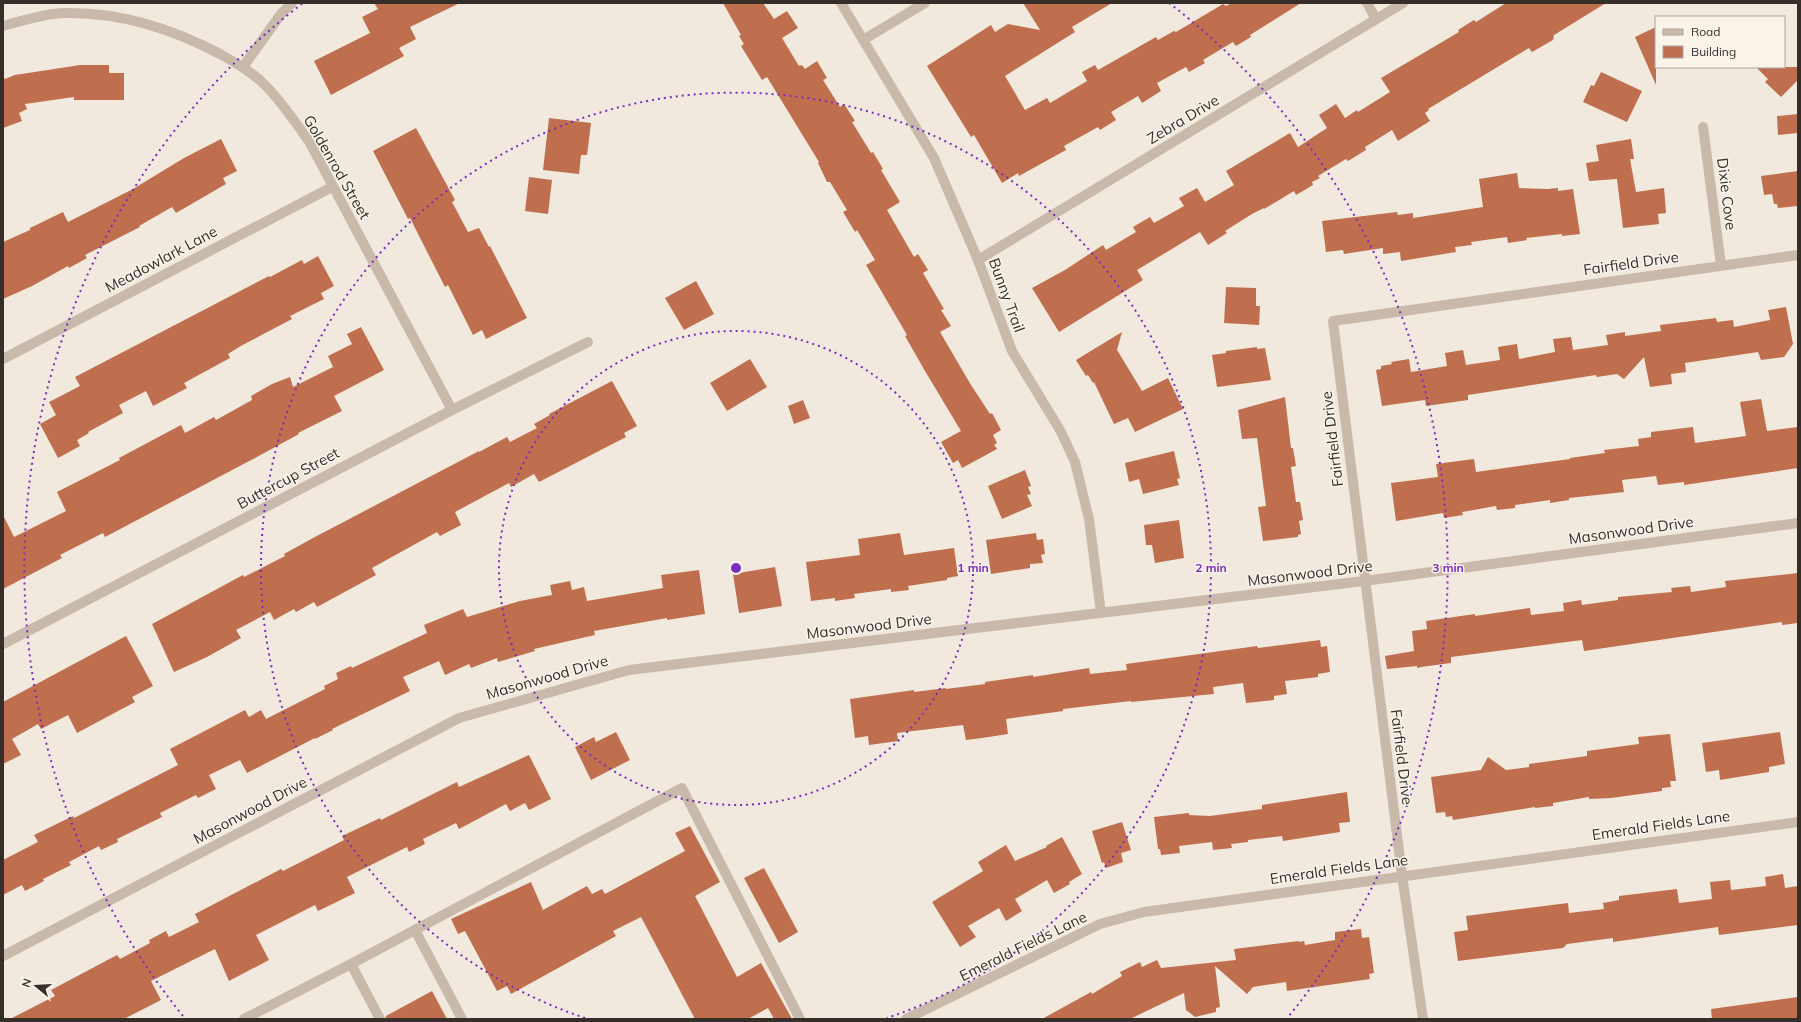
<svg xmlns="http://www.w3.org/2000/svg" width="1801" height="1022" font-family="Mulish,sans-serif">
  <rect width="100%" height="100%" fill="#f1e9dd"/>
  <g fill="#bf6f4e">
    <polygon points="374,3 460,3 410,27 416,39 399,48 404,56 331,95 314,61 370,33 362,17 378,9"/>
    <polygon points="723,3 763,3 774,19 787,11 798,28 782,38 799,66 802,65 805,69 817,61 827,78 823,80 840,107 844,104 855,121 852,122 871,153 873,152 883,169 881,170 900,202 887,210 914,257 918,254 928,270 923,273 944,309 941,310 951,326 940,332 971,385 990,414 992,413 1001,430 993,435 997,443 994,445 997,449 962,468 958,460 953,463 941,442 961,431 925,371 905,336 907,335 866,265 875,260 857,230 855,232 843,212 847,210 830,182 827,182 818,163 819,162 767,77 762,80 741,46 744,44 739,36 741,35"/>
    <polygon points="1023,3 1112,3 1072,27 1075,32 1005,76 1025,110 1047,98 1050,103 1087,81 1082,72 1095,65 1098,70 1156,37 1158,40 1174,31 1176,32 1223,4 1226,6 1232,3 1301,3 1250,35 1251,37 1236,46 1233,42 1203,60 1205,63 1189,72 1186,67 1157,83 1161,91 1142,103 1138,96 1111,112 1116,120 1100,130 1098,127 1064,146 1066,150 1019,176 1018,173 1002,183 974,135 971,137 927,66 991,25 995,32 1008,24 1040,30"/>
    <polygon points="1506,3 1606,3 1554,35 1553,40 1532,52 1529,48 1428,109 1429,110 1425,113 1430,121 1398,141 1392,130 1365,147 1366,150 1348,161 1346,159 1318,176 1320,178 1312,182 1313,185 1296,195 1294,191 1264,209 1264,208 1252,214 1225,231 1227,233 1208,245 1200,232 1137,270 1143,280 1059,332 1032,288 1065,270 1103,245 1106,250 1136,232 1133,227 1150,217 1154,223 1184,206 1179,198 1197,188 1205,202 1234,185 1226,171 1290,133 1298,147 1327,128 1319,115 1336,104 1345,118 1357,110 1358,112 1390,92 1381,78 1459,32 1458,30 1474,20 1476,22"/>
    <polygon points="1656,27 1656,85 1635,37"/>
    <polygon points="80,65 109,65 109,73 124,73 124,100 74,100 74,97 25,104 27,109 19,113 22,121 3,128 3,76 5,79 15,75"/>
    <polygon points="1756,67 1798,67 1798,80 1781,97 1765,82 1768,79"/>
    <polygon points="1601,72 1642,91 1627,122 1583,102 1591,85 1594,86"/>
    <polygon points="1798,114 1798,133 1778,135 1777,116"/>
    <polygon points="549,118 591,123 587,155 581,155 579,174 543,170"/>
    <polygon points="416,128 455,200 452,202 468,232 479,228 489,247 490,246 527,318 486,339 482,330 473,335 448,285 445,287 410,218 408,219 373,151"/>
    <polygon points="221,139 237,171 223,178 226,184 176,213 172,207 139,226 140,227 85,255 87,258 69,268 68,266 32,286 3,299 3,242 30,230 30,228 63,212 68,222 133,189 184,158"/>
    <polygon points="1631,139 1634,159 1630,159 1636,192 1664,188 1666,213 1658,214 1659,224 1623,228 1617,179 1589,181 1586,163 1599,161 1596,145"/>
    <polygon points="1798,171 1798,206 1778,208 1777,204 1774,204 1772,194 1764,195 1761,176"/>
    <polygon points="1517,173 1519,188 1547,189 1558,188 1558,191 1573,189 1580,234 1562,236 1562,234 1526,238 1527,240 1508,243 1507,237 1471,242 1472,245 1455,247 1456,252 1401,261 1400,252 1383,254 1383,248 1344,254 1343,250 1326,252 1322,221 1397,212 1398,215 1413,213 1413,218 1483,207 1479,179"/>
    <polygon points="529,177 552,180 548,214 525,211"/>
    <polygon points="318,256 334,286 321,293 324,299 290,316 292,319 239,347 228,354 230,358 184,383 187,388 153,406 146,391 119,405 123,413 88,432 89,433 77,440 80,446 58,458 40,424 56,415 49,402 80,386 75,377 269,276 270,277 302,260 304,264"/>
    <polygon points="696,281 714,314 684,330 665,298"/>
    <polygon points="1226,287 1256,288 1256,306 1260,306 1259,325 1224,323"/>
    <polygon points="1786,307 1793,344 1784,357 1761,360 1758,352 1685,363 1686,372 1671,374 1672,384 1650,387 1644,357 1624,379 1617,374 1597,377 1596,375 1468,395 1468,400 1426,406 1425,400 1382,406 1376,370 1381,369 1381,366 1392,364 1391,362 1409,359 1411,372 1447,366 1445,353 1463,350 1466,365 1500,360 1498,347 1517,344 1519,359 1555,352 1553,339 1571,337 1573,350 1608,345 1606,335 1625,332 1625,336 1661,331 1660,325 1716,318 1717,322 1733,320 1734,327 1770,320 1768,310"/>
    <polygon points="361,327 384,370 334,396 342,411 298,433 299,434 255,458 105,537 103,533 60,555 62,558 3,589 3,515 14,537 66,511 57,492 120,460 119,458 181,425 185,433 214,417 216,420 252,400 251,396 272,384 290,377 293,387 333,367 328,356 352,344 347,334"/>
    <polygon points="1122,332 1117,350 1142,391 1168,378 1183,409 1135,432 1128,418 1114,424 1094,382 1093,383 1088,375 1086,376 1076,360"/>
    <polygon points="1257,347 1257,349 1265,348 1271,380 1217,387 1212,355 1226,353 1226,351"/>
    <polygon points="750,359 767,387 727,411 710,383"/>
    <polygon points="612,381 637,426 624,433 626,437 539,482 534,474 511,487 509,483 455,512 461,525 440,536 437,532 372,568 376,575 317,607 314,602 296,612 294,609 274,620 270,612 236,630 241,638 207,657 174,672 152,624 243,575 244,577 285,556 284,554 313,538 479,451 479,452 507,437 510,442 537,428 534,424 550,415 549,414"/>
    <polygon points="1285,397 1291,448 1293,448 1296,466 1291,467 1296,502 1300,502 1303,520 1299,521 1301,534 1298,535 1298,537 1263,541 1258,507 1266,506 1257,438 1242,439 1238,410"/>
    <polygon points="1761,399 1767,431 1798,427 1798,468 1684,485 1684,482 1658,485 1656,476 1622,480 1624,492 1569,498 1569,500 1550,503 1550,500 1515,505 1515,508 1497,510 1496,506 1462,512 1463,515 1444,518 1443,513 1396,521 1391,483 1438,477 1436,464 1474,459 1476,472 1570,459 1570,458 1605,453 1604,450 1639,446 1638,439 1651,437 1651,432 1693,427 1695,443 1746,436 1740,402"/>
    <polygon points="803,400 810,418 794,424 788,406"/>
    <polygon points="1174,451 1180,478 1177,479 1179,485 1143,494 1139,479 1129,482 1125,463"/>
    <polygon points="1025,470 1031,486 1028,487 1031,494 1027,495 1032,506 1002,519 988,486"/>
    <polygon points="1179,520 1184,558 1155,563 1152,545 1146,545 1144,525"/>
    <polygon points="900,533 904,555 954,548 958,576 947,578 947,580 908,586 909,590 891,592 891,589 854,594 855,598 835,601 835,598 811,601 806,562 860,555 858,539"/>
    <polygon points="1036,533 1037,540 1043,539 1045,554 1041,555 1043,563 1030,564 1030,568 991,574 986,540"/>
    <polygon points="775,567 782,606 739,613 733,574"/>
    <polygon points="699,570 705,614 667,620 667,618 594,631 595,635 534,649 535,651 498,662 497,658 471,668 469,664 445,675 439,661 403,677 410,691 332,729 333,730 315,739 315,738 247,773 240,760 209,775 216,789 198,798 196,795 160,813 162,817 117,839 118,842 101,850 99,846 69,862 71,865 43,879 44,881 25,891 22,885 3,895 3,860 38,842 34,835 73,816 74,818 178,765 170,749 245,710 249,717 261,710 266,719 325,689 324,686 338,679 336,673 351,666 352,668 427,633 424,625 463,609 467,617 520,601 552,595 550,585 570,581 572,590 584,587 587,601 663,588 661,575"/>
    <polygon points="1798,573 1798,623 1782,625 1782,622 1584,651 1582,640 1451,657 1451,663 1421,667 1417,668 1417,666 1387,669 1385,656 1414,651 1412,631 1427,629 1426,621 1475,614 1475,616 1530,608 1531,615 1564,611 1563,603 1581,600 1582,605 1618,600 1618,597 1672,592 1671,588 1690,586 1691,592 1726,587 1725,581"/>
    <polygon points="126,636 153,686 132,697 135,702 77,733 68,715 41,729 38,724 12,739 21,755 3,764 3,702"/>
    <polygon points="1320,640 1321,647 1327,646 1330,672 1318,674 1318,677 1285,681 1287,694 1274,696 1274,700 1246,703 1243,683 1213,687 1214,694 1131,702 1131,701 1063,709 1063,711 1006,719 1008,734 982,738 966,740 963,725 897,733 898,741 869,745 868,736 855,738 850,699 914,690 914,692 946,688 946,689 985,684 985,682 1033,675 1033,677 1089,668 1090,674 1127,670 1126,664 1257,646 1258,648"/>
    <polygon points="616,732 630,760 591,780 575,747 594,737 596,742"/>
    <polygon points="1780,732 1785,764 1769,767 1769,772 1720,780 1719,770 1706,772 1702,743"/>
    <polygon points="1670,734 1676,781 1670,781 1671,787 1662,788 1662,791 1611,798 1589,799 1589,797 1553,803 1553,806 1535,808 1535,807 1453,820 1452,816 1446,817 1445,812 1436,813 1431,777 1481,770 1488,757 1506,770 1529,767 1529,764 1587,756 1587,751 1639,744 1638,737"/>
    <polygon points="529,755 551,799 529,810 525,803 510,811 506,804 459,829 456,823 423,839 425,844 409,852 407,847 347,877 355,893 318,911 315,905 256,935 269,960 229,981 215,949 151,981 161,1000 124,1019 10,1019 55,996 51,990 117,955 120,959 150,943 149,940 166,931 169,937 199,922 195,914 281,869 283,871 344,840 342,836 380,818 381,820 457,782 459,787"/>
    <polygon points="1347,792 1350,822 1339,823 1340,832 1283,841 1282,836 1248,840 1248,842 1231,844 1232,848 1213,850 1212,842 1179,846 1180,853 1161,855 1160,849 1158,849 1154,817 1189,813 1189,815 1210,816 1262,809 1262,805"/>
    <polygon points="1122,822 1131,850 1121,853 1123,862 1106,868 1104,862 1102,863 1092,831"/>
    <polygon points="690,826 720,882 695,896 737,977 761,963 792,1019 774,1019 768,1008 748,1019 695,1019 641,917 613,931 616,936 511,994 507,986 497,991 465,931 458,934 451,919 531,882 543,910 587,886 592,894 602,889 605,894 685,851 675,833"/>
    <polygon points="1062,837 1082,874 1069,882 1070,884 1054,893 1047,880 1015,899 1022,911 1006,921 999,908 968,926 976,937 960,947 932,902 983,871 978,862 1006,845 1015,861 1047,847 1046,846"/>
    <polygon points="764,868 798,932 779,943 744,878"/>
    <polygon points="1783,874 1785,888 1798,886 1798,925 1719,935 1718,927 1613,942 1613,938 1567,944 1563,948 1458,961 1454,932 1468,930 1466,916 1568,903 1569,913 1604,909 1603,903 1619,900 1619,896 1677,889 1679,903 1712,899 1710,882 1730,880 1731,890 1766,886 1765,877"/>
    <polygon points="1361,929 1362,938 1369,937 1374,973 1369,974 1370,979 1287,991 1286,982 1253,987 1247,994 1215,966 1220,1007 1216,1008 1216,1012 1195,1017 1186,1010 1184,993 1130,1019 1042,1019 1091,992 1092,994 1122,976 1120,972 1140,962 1142,967 1157,960 1161,968 1236,960 1234,949 1299,941 1299,942 1304,941 1305,945 1335,940 1335,932"/>
    <polygon points="432,991 447,1019 386,1019 386,1016"/>
    <polygon points="1798,997 1798,1019 1712,1019 1711,1009"/>
  </g>
  <g fill="none" stroke-linecap="round" stroke-linejoin="round">
    <g stroke="#c8b9aa" stroke-width="10">
      <polyline points="841,3 934,158 978,260 1012,351 1060,430 1075,462 1089,519 1101,613"/>
      <polyline points="1367,3 1376,19"/>
      <path d="M3 26C20 21 48 13 65 13 120 12 173 29 220 54 236 63 252 72 265 85 282 102 296 123 310 143L452 410"/>
      <polyline points="863,40 925,3"/>
      <polyline points="243,67 281,14 292,3"/>
      <polyline points="1703,127 1721,265"/>
      <polyline points="978,260 1403,3"/>
      <polyline points="3,359 332,187"/>
      <polyline points="3,644 452,410 588,342"/>
      <polyline points="415,930 462,1019"/>
      <polyline points="3,956 459,718 629,670 1364,581 1798,523"/>
      <polyline points="351,964 380,1019"/>
      <polyline points="244,1019 351,964 682,788 800,1019"/>
      <polyline points="906,1019 1100,924 1144,912 1798,822"/>
      <polyline points="1423,1019 1402,875 1333,321 1798,255"/>
    </g>
  </g>
  <g fill="none" stroke="#7b2cbf" stroke-width="2" stroke-dasharray="2 4">
    <circle cx="736" cy="568" r="237"/>
    <path d="M585 1018A475 475 0 1 1 887 1018"/>
    <path d="M183 1016A712 712 0 0 1 303 3M1169 3A712 712 0 0 1 1289 1016"/>
  </g>
  <g text-anchor="middle" dominant-baseline="central" stroke-width="3" stroke-linejoin="round" paint-order="stroke">
    <g font-size="15" fill="#362e29" stroke="#f9f3ea">
      <text transform="translate(1183 119) rotate(-31)">Zebra Drive</text>
      <text transform="translate(337 167) rotate(60)">Goldenrod Street</text>
      <text transform="translate(1727 194) rotate(83)">Dixie Cove</text>
      <text transform="translate(161 259) rotate(-28)">Meadowlark Lane</text>
      <text transform="translate(1631 263) rotate(-8)">Fairfield Drive</text>
      <text transform="translate(1007 295) rotate(70)">Bunny Trail</text>
      <text transform="translate(1332 439) rotate(-97)">Fairfield Drive</text>
      <text transform="translate(288 478) rotate(-28)">Buttercup Street</text>
      <text transform="translate(1631 530) rotate(-8)">Masonwood Drive</text>
      <text transform="translate(1310 573) rotate(-7)">Masonwood Drive</text>
      <text transform="translate(869 626) rotate(-7)">Masonwood Drive</text>
      <text transform="translate(547 677) rotate(-16)">Masonwood Drive</text>
      <text transform="translate(1402 757) rotate(83)">Fairfield Drive</text>
      <text transform="translate(250 810) rotate(-28)">Masonwood Drive</text>
      <text transform="translate(1661 825) rotate(-8)">Emerald Fields Lane</text>
      <text transform="translate(1339 869) rotate(-8)">Emerald Fields Lane</text>
      <text transform="translate(1023 946) rotate(-26)">Emerald Fields Lane</text>
    </g>
  </g>
  <circle cx="736" cy="568" r="6" fill="#7b2cbf" stroke="#f9f3ea" stroke-width="2"/>
  <g font-size="12" text-anchor="middle" font-weight="bold" fill="#7b2cbf" stroke="#f9f3ea" stroke-width="3" stroke-linejoin="round" paint-order="stroke">
    <text x="973" y="572">1 min</text>
    <text x="1211" y="572">2 min</text>
    <text x="1448" y="572">3 min</text>
  </g>
  <rect width="1801" height="1022" fill="none" stroke="#362e29" stroke-width="8"/>
  <rect x="1655" y="16" width="130" height="52" fill="#f9f3ea" stroke="#aba49d"/>
  <rect x="1663" y="29" width="20" height="6" fill="#c8b9aa" stroke="#aba49d"/>
  <text x="1691" y="36" font-size="12" fill="#362e29">Road</text>
  <rect x="1663" y="46" width="20" height="12" fill="#bf6f4e" stroke="#aba49d"/>
  <text x="1691" y="56" font-size="12" fill="#362e29">Building</text>
  <g transform="translate(36 986) rotate(288)" stroke="#f9f3ea" stroke-width="3" paint-order="stroke">
  <path d="M0-3L7 15L0 10L-7 15Z" fill="#362e29"/>
  <text y="-6" font-size="11" font-weight="bold" text-anchor="middle" fill="#362e29">N</text>
  </g>
</svg>
